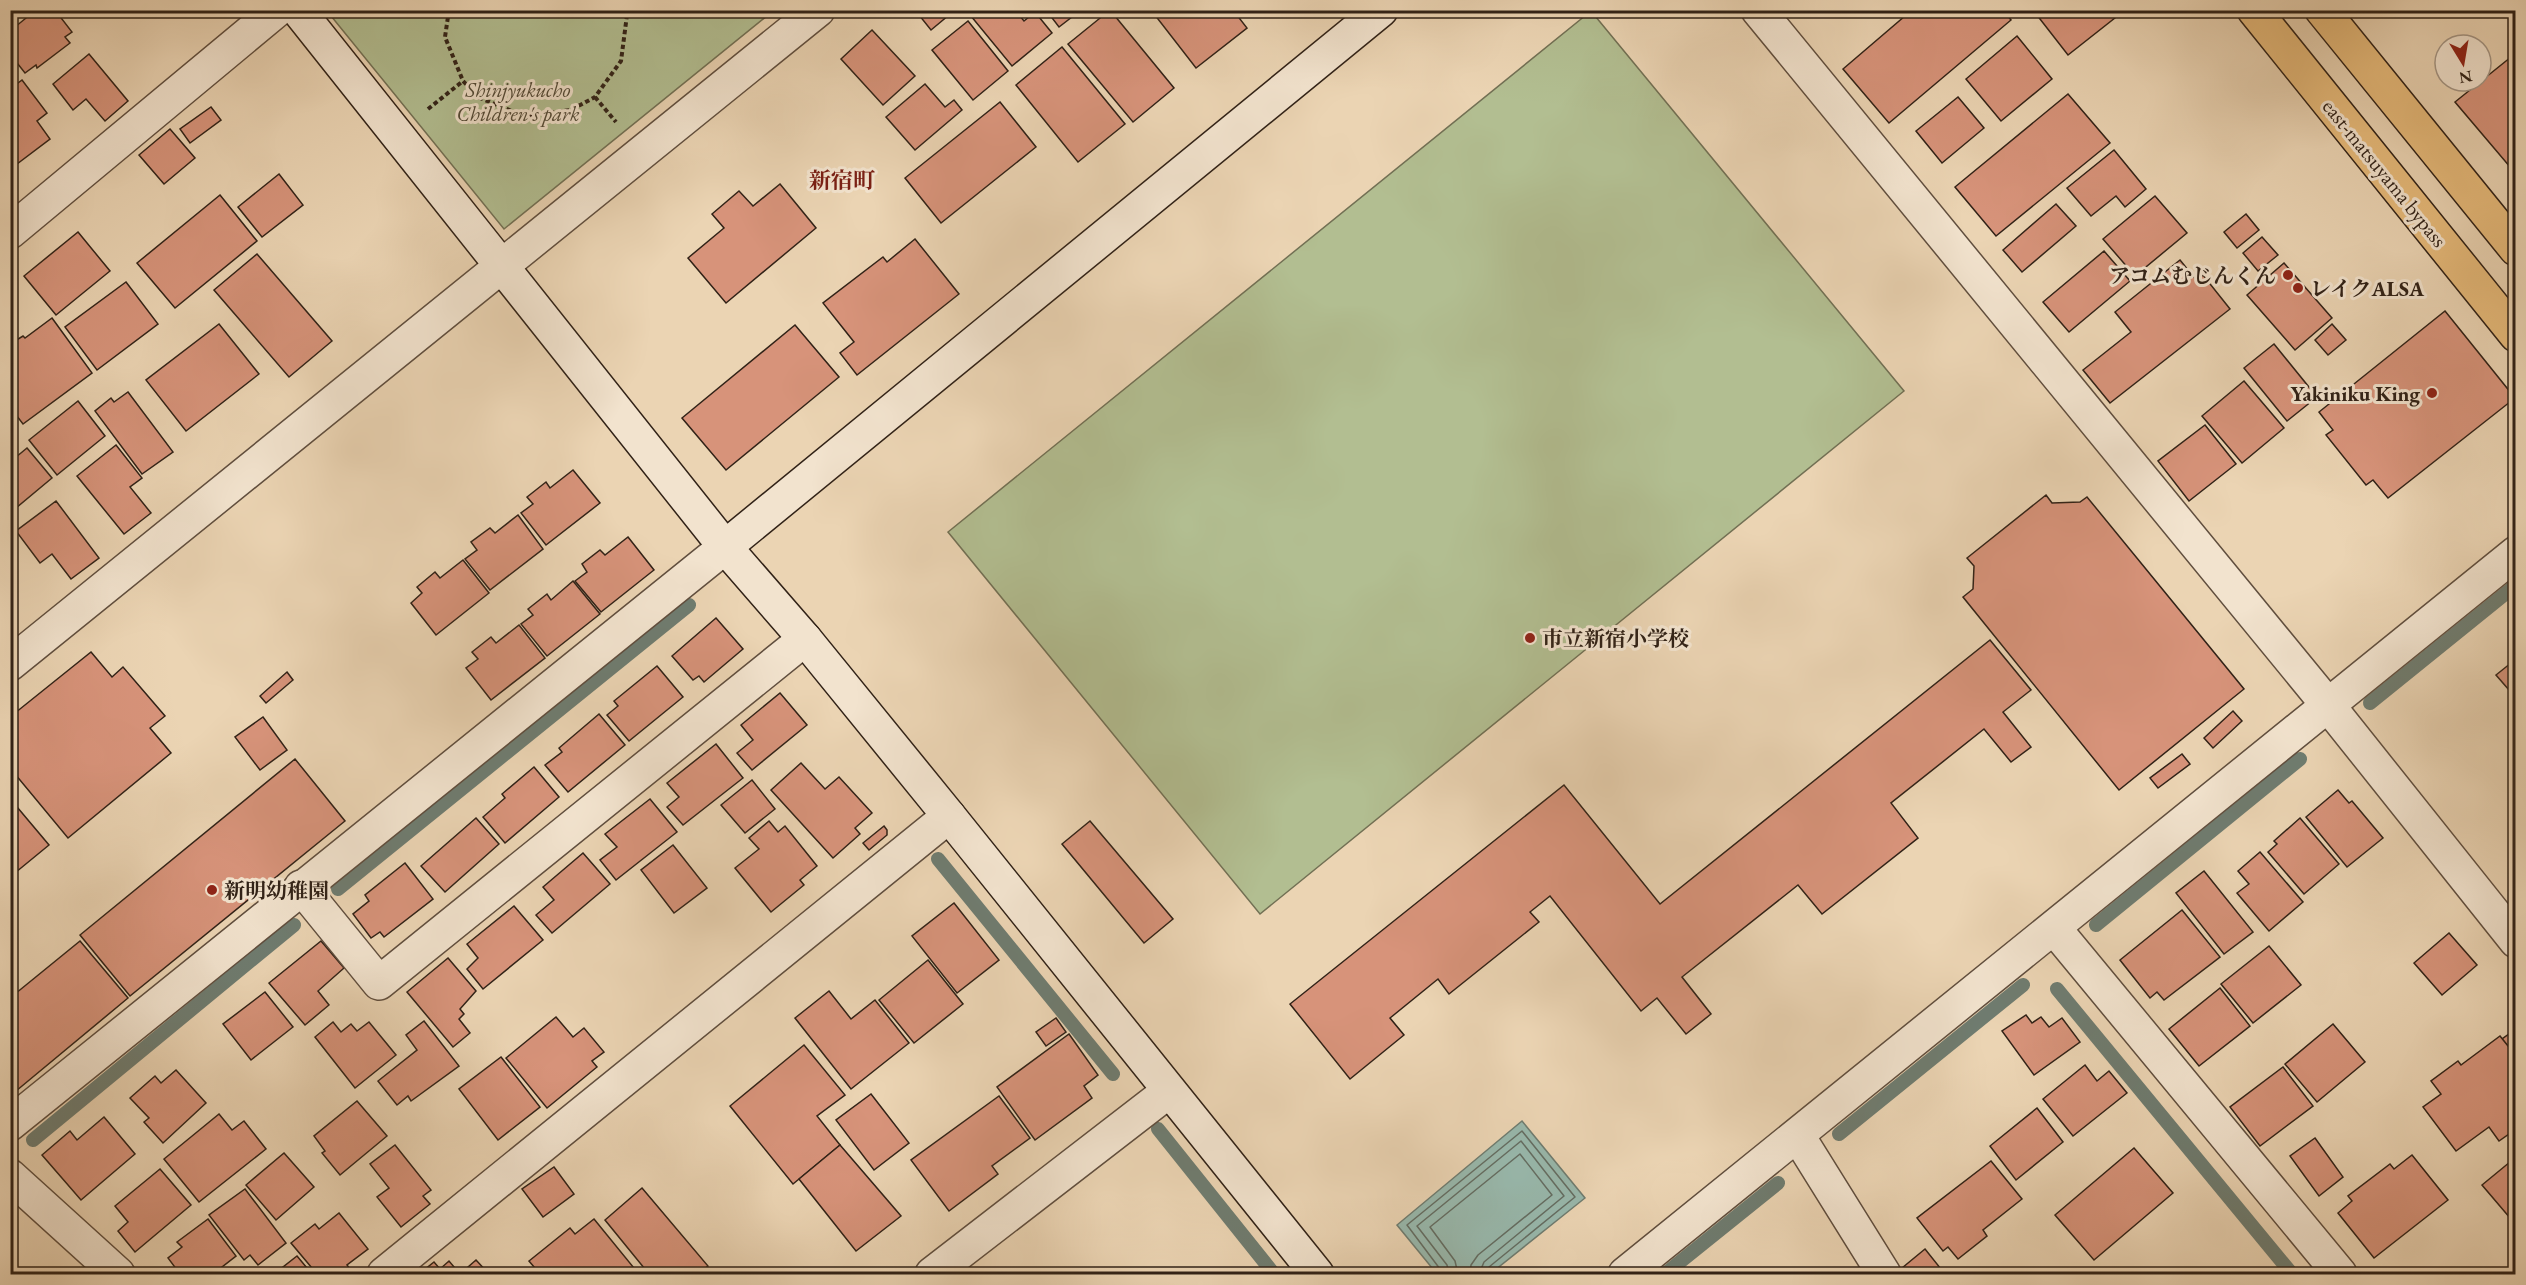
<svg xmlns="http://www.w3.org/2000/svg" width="2526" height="1285" font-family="'EB Garamond','Noto Serif JP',serif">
  <rect width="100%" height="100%" fill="#ebd4b3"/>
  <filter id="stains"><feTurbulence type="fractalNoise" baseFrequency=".00333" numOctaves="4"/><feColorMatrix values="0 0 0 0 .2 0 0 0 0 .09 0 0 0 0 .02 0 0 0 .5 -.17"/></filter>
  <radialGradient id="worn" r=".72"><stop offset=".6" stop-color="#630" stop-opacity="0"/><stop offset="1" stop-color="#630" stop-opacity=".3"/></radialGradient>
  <g fill="#b2be91" stroke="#727054" stroke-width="1.5">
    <polygon points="327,11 773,11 504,229"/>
    <polygon points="1591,11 1904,391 1260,914 948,532"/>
  </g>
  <polygon fill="#98b8ac" stroke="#6f7c70" stroke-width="1.5" points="1522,1121 1585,1198 1490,1274 1437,1274 1397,1225"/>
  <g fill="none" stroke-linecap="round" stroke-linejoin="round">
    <g stroke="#646d62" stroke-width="1.5">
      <polyline points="1441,1274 1440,1269 1407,1225 1522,1131 1575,1197 1489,1267 1487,1274"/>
      <polyline points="1449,1274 1447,1265 1417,1226 1521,1141 1564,1196 1484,1262 1479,1274"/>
      <polyline points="1458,1274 1455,1261 1430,1227 1520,1154 1552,1195 1478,1255 1471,1265 1470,1274"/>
    </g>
    <g stroke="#6f7c70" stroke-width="14">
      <polyline points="2370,703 2516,585"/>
      <polyline points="938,859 1113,1074"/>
      <polyline points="338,889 689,605"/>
      <polyline points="2096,925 2300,759"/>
      <polyline points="2057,989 2292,1274"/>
      <polyline points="1158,1129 1274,1274"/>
      <polyline points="1839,1134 2023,985"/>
      <polyline points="33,1140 294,925"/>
      <polyline points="1665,1274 1778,1183"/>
    </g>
  </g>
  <g fill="#d7937a" stroke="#312217" stroke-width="1.5">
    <polygon points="36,10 55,10 72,32 65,37 70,43 37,68 36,65 25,73 10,54 10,31"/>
    <polygon points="915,10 955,10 931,30"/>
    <polygon points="966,10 1015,10 1024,21 1035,12 1052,33 1012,66"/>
    <polygon points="1046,10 1081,10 1059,27"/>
    <polygon points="1110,10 1174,88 1133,122 1068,44"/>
    <polygon points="1151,10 1233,10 1247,28 1196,68"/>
    <polygon points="1912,10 2003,10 2011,20 1889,123 1843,69"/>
    <polygon points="2033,10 2125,10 2068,55"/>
    <polygon points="968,21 1008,71 973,100 932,50"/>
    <polygon points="872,30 915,76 883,105 841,59"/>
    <polygon points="2017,36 2052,79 2001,121 1966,79"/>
    <polygon points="1062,47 1125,124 1078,162 1016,85"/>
    <polygon points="2516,53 2516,174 2455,102"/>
    <polygon points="89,54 128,101 105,121 86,99 73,110 53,84"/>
    <polygon points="22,80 47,113 37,121 50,139 13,167 10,163 10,89"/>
    <polygon points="925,84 945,107 954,100 962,110 915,150 886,117"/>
    <polygon points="2068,94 2110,143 1996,236 1955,187"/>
    <polygon points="1958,97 1984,128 1942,163 1916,131"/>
    <polygon points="1000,102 1036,147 941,223 905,178"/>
    <polygon points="211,107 221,120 190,143 180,129"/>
    <polygon points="170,129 195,158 164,184 139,155"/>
    <polygon points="2114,150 2146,189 2125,207 2116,196 2091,216 2067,188"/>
    <polygon points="279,174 303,205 262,237 238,207"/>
    <polygon points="780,184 816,228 726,303 688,258 724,228 712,214 739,191 753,206"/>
    <polygon points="220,195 257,241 175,308 137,263"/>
    <polygon points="2155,196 2187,233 2135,276 2103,239"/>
    <polygon points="2056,204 2076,226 2022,272 2003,250"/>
    <polygon points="2246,214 2259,230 2237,248 2224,232"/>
    <polygon points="78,232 110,271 56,315 24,276"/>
    <polygon points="2262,237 2278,255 2258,271 2243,253"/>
    <polygon points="915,239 959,294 857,375 840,353 854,342 823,303 883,257 887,262"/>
    <polygon points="2104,251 2130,281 2069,332 2043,302"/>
    <polygon points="257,254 332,341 289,377 214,290"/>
    <polygon points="2180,260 2197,281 2203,275 2230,309 2110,403 2083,370 2131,332 2115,312"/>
    <polygon points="2284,263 2332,318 2295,350 2247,295"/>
    <polygon points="126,282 158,324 97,370 65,327"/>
    <polygon points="2445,311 2515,398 2388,498 2373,480 2366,485 2326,435 2333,430 2319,412"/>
    <polygon points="52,318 92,373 23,424 10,407 10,344 23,336 25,338"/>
    <polygon points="219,324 259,374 186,431 146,380"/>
    <polygon points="2332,324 2346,340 2328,355 2315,340"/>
    <polygon points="795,325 839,377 726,470 682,418"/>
    <polygon points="2274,344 2317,397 2287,421 2244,368"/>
    <polygon points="2244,381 2284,428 2242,463 2202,416"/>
    <polygon points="128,392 173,452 142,474 95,411 111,398 114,402"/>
    <polygon points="78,401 105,436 57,475 29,440"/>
    <polygon points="2205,425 2236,464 2189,501 2158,461"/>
    <polygon points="116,445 142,478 130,487 151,513 124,534 77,476"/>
    <polygon points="27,448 52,478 10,513 10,462"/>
    <polygon points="573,470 600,503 546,545 521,513 533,504 527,497 546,482 550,488"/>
    <polygon points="2046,495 2052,503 2080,502 2087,497 2244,689 2119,790 1963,597 1973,589 1974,566 1967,558"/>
    <polygon points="56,501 99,558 71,579 52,554 40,563 16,531"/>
    <polygon points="518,515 543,549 490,590 465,559 477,550 471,542 490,528 495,533"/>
    <polygon points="628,537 654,570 601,612 575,581 587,572 582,564 600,550 605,555"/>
    <polygon points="463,560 489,593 436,635 411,603 422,593 417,587 435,572 440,578"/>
    <polygon points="573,581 600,614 547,656 521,624 533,615 528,609 547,594 551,600"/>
    <polygon points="716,618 743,649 704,682 699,676 693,680 672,656"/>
    <polygon points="519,625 545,658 491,700 466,668 478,659 472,652 491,637 496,643"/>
    <polygon points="1990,640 2031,690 2003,712 2031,747 2011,762 1984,729 1891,803 1918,838 1822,914 1798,885 1682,977 1711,1014 1686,1034 1657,998 1641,1011 1550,896 1530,912 1539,922 1449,994 1438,979 1390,1018 1404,1035 1350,1079 1290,1004 1564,785 1660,904"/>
    <polygon points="91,652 112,677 123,667 165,716 150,728 171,753 68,838 10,768 10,717"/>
    <polygon points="2516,659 2516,698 2496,675"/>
    <polygon points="657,666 683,697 629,741 607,715 618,706 614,701"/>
    <polygon points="287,672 293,680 266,703 260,696"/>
    <polygon points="780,693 807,725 752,770 737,753 753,740 741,725"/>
    <polygon points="2233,711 2242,721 2213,748 2204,738"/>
    <polygon points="599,714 625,745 568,792 545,765 562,752 559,748"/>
    <polygon points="263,717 287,750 260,770 235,737"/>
    <polygon points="716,744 743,778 683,825 667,807 679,797 667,783"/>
    <polygon points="2182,754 2190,764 2158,788 2150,778"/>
    <polygon points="295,759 345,821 130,996 80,935"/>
    <polygon points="801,763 825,789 839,777 872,813 855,828 860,834 833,858 771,790"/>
    <polygon points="534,767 559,797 505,843 483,817 505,798 502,794"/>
    <polygon points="752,780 775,809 745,833 721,805"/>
    <polygon points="2338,790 2349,803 2352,801 2383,838 2347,867 2306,817"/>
    <polygon points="650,799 677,832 616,880 600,860 617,847 605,834"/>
    <polygon points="12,801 49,845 10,877 10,803"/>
    <polygon points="476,818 499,844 445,892 421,866"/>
    <polygon points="2300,818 2339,864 2304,894 2268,852 2277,844 2274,841"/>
    <polygon points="769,821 778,832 785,826 817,866 800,880 804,885 771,912 735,868 759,849 749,838"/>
    <polygon points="1090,821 1173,919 1144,943 1062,844"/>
    <polygon points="884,826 887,830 887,835 869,850 863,843"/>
    <polygon points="673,845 707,888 674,913 641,870"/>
    <polygon points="2260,852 2303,902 2269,931 2237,893 2249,884 2238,871"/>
    <polygon points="583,853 610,884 552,933 536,915 554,900 543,887"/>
    <polygon points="405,863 433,899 384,937 380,932 371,938 353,914 369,901 365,895"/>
    <polygon points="2204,871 2253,932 2224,954 2176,893"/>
    <polygon points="954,903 999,960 957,993 912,936"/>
    <polygon points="514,906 543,940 483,989 467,969 478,958 467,944"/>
    <polygon points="2182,910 2220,957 2164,1000 2157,992 2150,998 2120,960"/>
    <polygon points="2449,933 2477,965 2442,995 2414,963"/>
    <polygon points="80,941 128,998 10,1096 10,998"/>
    <polygon points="321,941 344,968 318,991 329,1005 305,1025 269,983"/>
    <polygon points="2269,946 2301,985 2253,1023 2221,984"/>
    <polygon points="448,958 476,991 460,1009 464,1014 459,1019 470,1033 453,1047 407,992"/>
    <polygon points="928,960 963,1004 914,1043 879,1000"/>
    <polygon points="2220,988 2250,1026 2199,1066 2169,1029"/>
    <polygon points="829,991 851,1019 875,1000 909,1043 851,1089 795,1018"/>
    <polygon points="265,992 293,1027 251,1060 223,1024"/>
    <polygon points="2026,1015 2032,1023 2041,1017 2049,1027 2062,1018 2080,1042 2034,1075 2002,1031"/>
    <polygon points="556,1017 573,1037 584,1028 604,1052 592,1061 597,1067 547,1108 506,1058"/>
    <polygon points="1056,1018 1066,1032 1046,1046 1036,1032"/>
    <polygon points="424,1021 459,1066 411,1101 408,1096 397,1105 378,1081 417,1050 406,1035"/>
    <polygon points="333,1022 341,1032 351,1024 357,1031 369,1022 396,1055 355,1088 315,1037"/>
    <polygon points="2333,1024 2365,1062 2317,1102 2285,1064"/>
    <polygon points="2516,1029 2516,1056 2502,1039"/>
    <polygon points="1069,1034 1098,1075 1084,1086 1092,1098 1035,1140 997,1087"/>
    <polygon points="2500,1036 2516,1056 2516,1129 2499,1141 2489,1127 2456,1151 2423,1107 2441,1094 2431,1081 2458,1061 2461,1065"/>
    <polygon points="804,1045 845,1095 817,1116 840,1145 793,1184 730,1106"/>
    <polygon points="501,1057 540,1107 498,1140 459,1089"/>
    <polygon points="2085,1065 2097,1081 2109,1071 2127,1093 2073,1136 2043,1099"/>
    <polygon points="2283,1067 2313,1106 2260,1146 2230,1107"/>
    <polygon points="176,1070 206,1103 163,1143 144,1122 149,1118 130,1098 155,1076 161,1083"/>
    <polygon points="871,1094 909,1143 874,1170 836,1120"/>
    <polygon points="999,1096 1030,1138 992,1166 998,1174 949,1211 911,1160"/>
    <polygon points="357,1101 387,1136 340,1175 322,1153 325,1151 314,1136"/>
    <polygon points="2037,1108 2063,1142 2016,1180 1990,1146"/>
    <polygon points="219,1114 232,1130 244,1121 266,1149 199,1202 164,1159"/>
    <polygon points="104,1117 135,1154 81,1200 42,1155 70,1131 77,1140"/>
    <polygon points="2315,1138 2343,1177 2319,1196 2290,1156"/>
    <polygon points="395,1145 431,1190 423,1196 430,1204 401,1227 377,1197 389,1188 370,1164"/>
    <polygon points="840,1145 901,1216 856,1251 799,1179"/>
    <polygon points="2134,1148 2173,1193 2094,1260 2055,1215"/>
    <polygon points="284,1153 314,1187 276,1220 246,1185"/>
    <polygon points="2412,1155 2448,1200 2374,1258 2338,1213 2352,1201 2348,1196 2390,1164 2394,1169"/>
    <polygon points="2516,1157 2516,1225 2482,1185"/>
    <polygon points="1991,1161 2022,1199 1983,1230 1987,1236 1958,1259 1948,1247 1943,1251 1917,1218"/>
    <polygon points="554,1167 574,1194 543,1217 522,1189"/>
    <polygon points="160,1169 191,1205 135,1252 118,1231 128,1222 115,1206"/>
    <polygon points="642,1188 708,1266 697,1274 649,1274 605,1220"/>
    <polygon points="245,1189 286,1243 258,1265 250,1255 244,1260 209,1215"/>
    <polygon points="339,1213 368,1249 347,1265 350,1269 344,1274 317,1274 291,1243 315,1224 319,1229"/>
    <polygon points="208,1219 236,1256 213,1274 180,1274 168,1258 182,1247 177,1242"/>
    <polygon points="594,1219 634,1268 626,1274 540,1274 529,1261 570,1228 575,1234"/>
    <polygon points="1925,1249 1941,1269 1934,1274 1908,1274 1902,1268"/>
    <polygon points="297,1256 312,1274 274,1274"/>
    <polygon points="476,1260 489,1274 419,1274 434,1262 440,1269 449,1261 460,1274"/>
  </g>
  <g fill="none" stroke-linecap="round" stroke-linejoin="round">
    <g stroke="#604e3e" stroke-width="36">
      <g id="street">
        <polyline points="1758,10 2327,704 2516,941"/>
        <polyline points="10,232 277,10"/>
        <polyline points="10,664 818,10"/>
        <polyline points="301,887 379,983 805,639"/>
        <polyline points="2054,928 2340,1274"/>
        <polyline points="10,1124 725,547"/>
        <polyline points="1798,1136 1884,1274"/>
        <polyline points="10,1176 118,1274"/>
        <polyline points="384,1274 949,816"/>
        <polyline points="932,1274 1169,1091"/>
        <polyline points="1625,1274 2516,553"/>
      </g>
    </g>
    <g stroke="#312217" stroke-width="36">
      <g id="secondary">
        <polyline points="298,10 725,547 805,639 949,816 1317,1274"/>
        <polyline points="725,547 1381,10"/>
      </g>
    </g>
    <g stroke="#312217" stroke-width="36">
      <g id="highway">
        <polyline points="2254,10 2516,335"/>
        <polyline points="2322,10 2516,249"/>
      </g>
    </g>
    <g stroke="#312217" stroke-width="4" stroke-dasharray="4.5 3" stroke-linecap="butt">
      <polyline points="449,10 445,37 463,81 480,98 524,116 571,110 595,97 621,61 627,15 626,10"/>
      <polyline points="627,15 648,10"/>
      <polyline points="595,97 616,122"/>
      <polyline points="428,109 463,81"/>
    </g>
    <use href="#street" stroke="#f2e3ce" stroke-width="33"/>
    <use href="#secondary" stroke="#f2e3ce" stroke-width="33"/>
    <use href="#highway" stroke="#e6ba7a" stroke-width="33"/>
  </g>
  <g fill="#8f2418" stroke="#f2e3ce" stroke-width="2">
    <circle cx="2288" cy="275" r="6"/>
    <circle cx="2298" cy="288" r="6"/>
    <circle cx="2432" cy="393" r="6"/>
    <circle cx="1530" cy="638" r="6"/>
    <circle cx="212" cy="890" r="6"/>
  </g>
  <g text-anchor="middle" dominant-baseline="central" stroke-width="6" stroke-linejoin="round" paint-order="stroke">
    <g font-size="21" font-style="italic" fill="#514936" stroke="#f2e3ce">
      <text x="518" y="89">Shinjyukucho<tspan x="518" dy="24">Children's park</tspan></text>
    </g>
    <g font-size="21" fill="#312217" stroke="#f2e3ce">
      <text transform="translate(2385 173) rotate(51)">east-matsuyama bypass</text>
    </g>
    <g font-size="21" font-weight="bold" fill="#312217" stroke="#f2e3ce" text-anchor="start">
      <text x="2276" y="275" text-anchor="end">アコムむじんくん</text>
      <text x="2310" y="288">レイクALSA</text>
      <text x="2420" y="393" text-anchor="end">Yakiniku King</text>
      <text x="1542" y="638">市立新宿小学校</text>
      <text x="224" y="890">新明幼稚園</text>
    </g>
    <g font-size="22" font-weight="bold" fill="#7a1f14" stroke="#f2e3ce">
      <text x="842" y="180">新宿町</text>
    </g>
  </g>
  <rect width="2526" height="1285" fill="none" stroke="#ebd4b3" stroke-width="36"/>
  <rect x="12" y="12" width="2502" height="1261" fill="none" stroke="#312217" stroke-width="3"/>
  <rect x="18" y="18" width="2490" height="1249" fill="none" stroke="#312217" stroke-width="1.5"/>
  <g transform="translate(2463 63) rotate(169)"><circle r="28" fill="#f2e3ce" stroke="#a59685" stroke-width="1.5"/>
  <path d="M0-4.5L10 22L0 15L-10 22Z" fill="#8f2418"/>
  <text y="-9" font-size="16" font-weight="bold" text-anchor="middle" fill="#312217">N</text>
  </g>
  <rect width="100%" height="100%" filter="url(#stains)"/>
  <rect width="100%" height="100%" fill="url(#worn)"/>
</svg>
